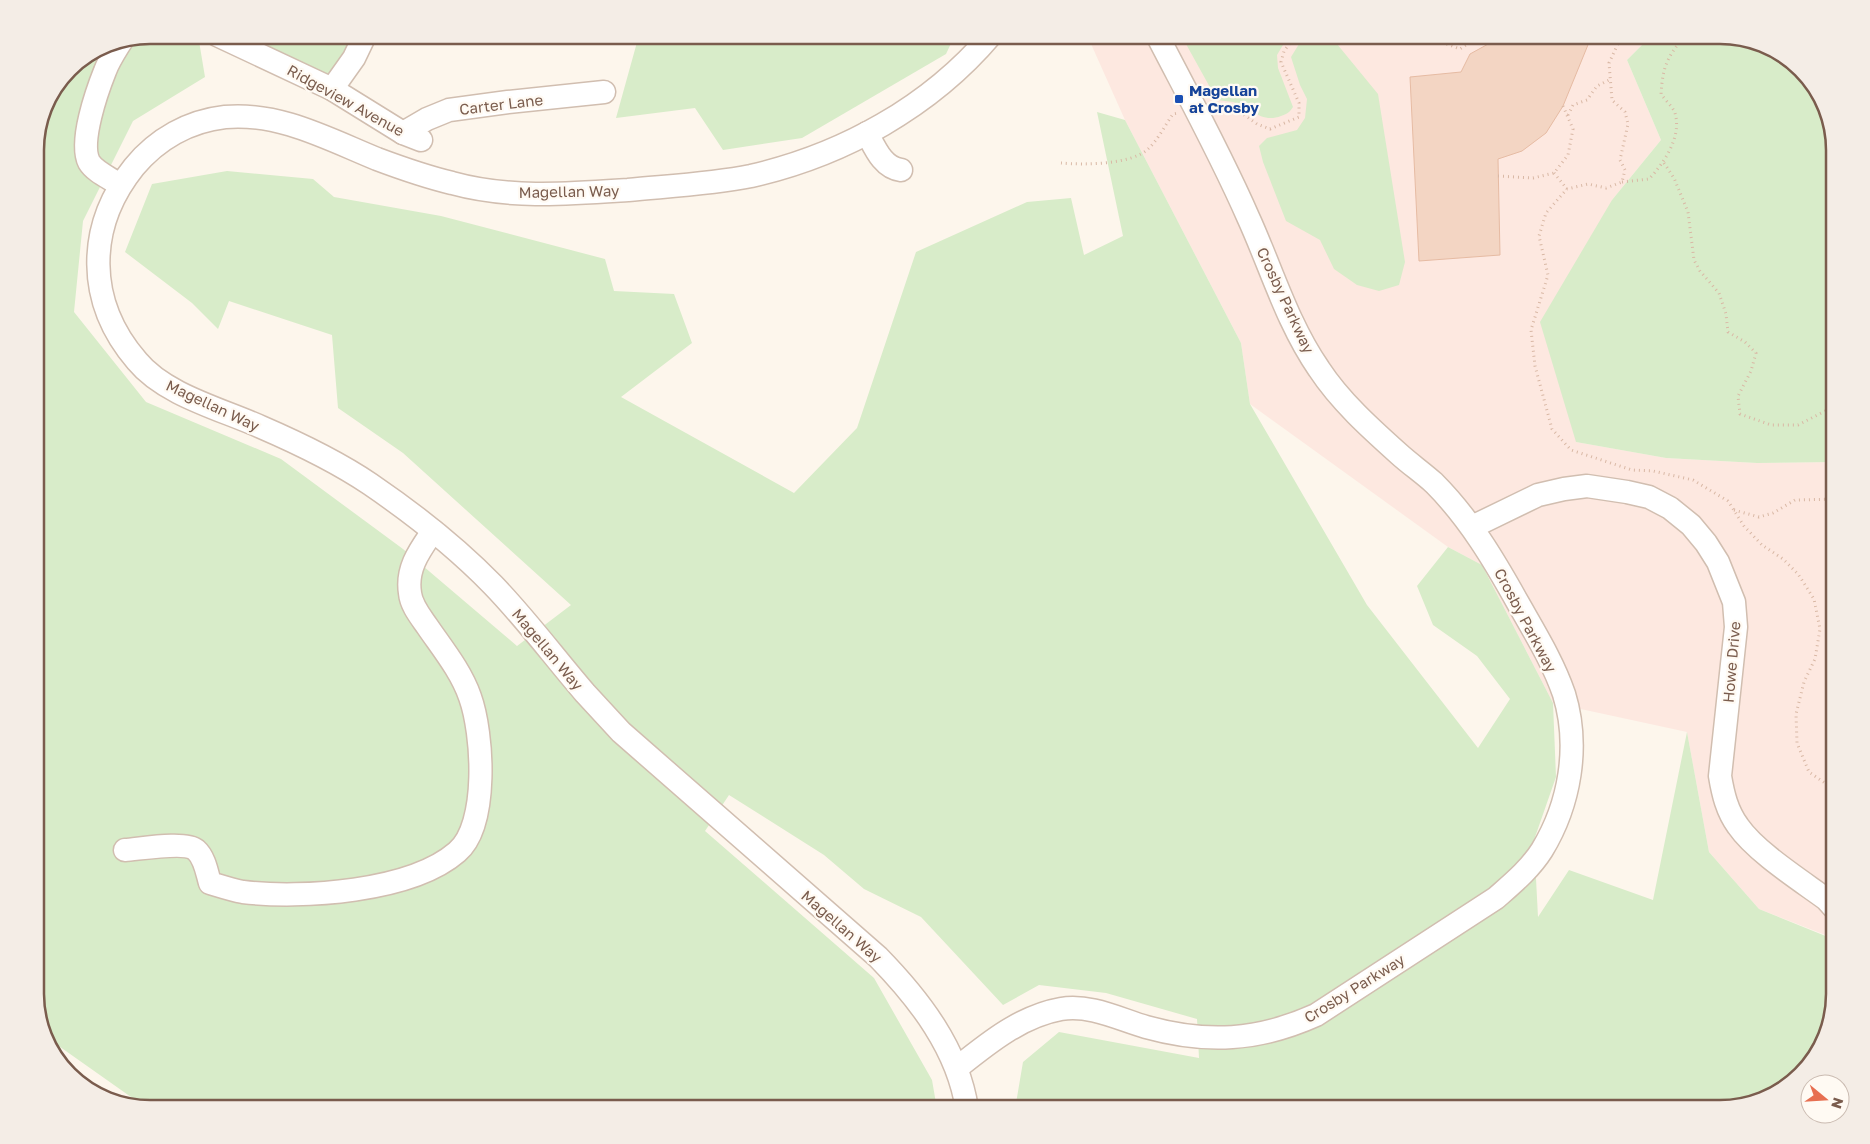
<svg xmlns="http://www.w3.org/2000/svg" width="1870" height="1144" font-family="'Golos Text',sans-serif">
  <rect width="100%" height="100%" fill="#fdf6ec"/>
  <polygon fill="#fde8e0" points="1087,35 1652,35 1627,60 1661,140 1612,200 1576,442 1666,458 1757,463 1835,462 1835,950 1828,936 1759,909 1709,852 1687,732 1553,703 1482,565 1448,547 1250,404 1241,343 1125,120"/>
  <g fill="#d8ecc9">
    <polygon points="149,35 198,35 205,77 133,121 83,221 74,312 146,402 281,459 403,549 517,646 571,605 403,453 338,408 332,335 229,301 218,329 192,303 125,252 152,184 227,171 313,179 334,197 441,216 605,259 614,291 674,294 692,343 621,397 794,493 857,428 916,252 1027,202 1071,198 1084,255 1123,236 1097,112 1125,120 1241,343 1250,404 1367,605 1478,748 1510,699 1477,656 1433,625 1417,586 1448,547 1482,565 1553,703 1556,777 1534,840 1538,917 1569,870 1653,900 1687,732 1709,852 1759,909 1828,937 1835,950 1835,995 1820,1052 1778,1094 1721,1109 1015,1109 1023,1062 1059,1032 1199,1058 1197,1019 1106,993 1039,985 1003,1005 921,917 864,889 824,855 729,795 705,831 874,978 932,1080 937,1109 148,1109 46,1037 35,1002 35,142 44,105 69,68 106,44"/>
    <polygon points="243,35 352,35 332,76"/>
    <polygon points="639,35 955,35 946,54 802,138 723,150 695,108 616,118"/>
    <path d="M1181 35H1289L1277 55 1278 68 1293 107C1289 113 1287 114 1281 116 1261 124 1251 107 1233 102 1228 101 1222 101 1217 100Z"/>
    <polygon points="1652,35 1721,35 1778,50 1820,92 1835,142 1835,462 1757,463 1666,458 1576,442 1540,322 1612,200 1661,140 1627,60"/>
    <polygon points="1314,36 1337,44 1378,94 1405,262 1399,285 1379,291 1357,285 1334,269 1320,240 1286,221 1263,162 1259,146 1267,138 1297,130 1305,118 1307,99 1300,85 1291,57 1299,44"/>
  </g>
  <polygon fill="#f3d5c3" stroke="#e6bba3" points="1509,35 1592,35 1563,106 1546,133 1522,151 1498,159 1500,255 1419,261 1410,77 1461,72 1470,54 1490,43 1506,44"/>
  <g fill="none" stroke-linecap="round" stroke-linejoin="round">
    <g stroke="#d1beb0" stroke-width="25">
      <g id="minor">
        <polyline points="217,35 332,89 403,133 421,140"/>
        <polyline points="332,89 354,58 365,35"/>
        <polyline points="403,133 427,119 449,110 508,102 604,92"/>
        <path d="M867 133C875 148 883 168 901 170"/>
        <path d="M120 185C110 178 95 172 89 162 79 142 97 91 105 71 109 60 116 50 122 40"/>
        <path d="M1472 527 1538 495 1564 489 1587 486 1627 492 1649 497 1670 508 1691 525 1706 543 1718 562 1734 602 1736 627 1720 776C1723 794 1727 811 1738 826 1756 852 1800 880 1826 899L1835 909"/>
        <path d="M125 850C140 849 185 841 196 850 205 858 207 873 210 883 220 886 232 890 243 892 301 899 411 892 457 852 489 825 483 733 470 697 461 671 442 648 427 626 420 616 411 605 410 593 406 568 420 550 433 531"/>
        <path d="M957 1068C987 1044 1021 1016 1061 1009 1090 1004 1119 1019 1146 1027 1207 1044 1258 1041 1316 1015L1496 898C1513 883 1530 869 1542 850 1570 804 1580 746 1564 694 1553 662 1535 633 1518 603 1494 560 1469 518 1434 483 1423 473 1410 464 1399 454 1370 428 1340 401 1319 369 1287 323 1271 267 1248 217 1221 155 1188 95 1157 35"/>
        <path d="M967 1109C958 1049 919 999 878 957L621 732C609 719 597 706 585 693 554 657 526 619 493 585 456 547 414 514 370 484 336 461 298 443 261 427 221 409 165 395 137 361 86 302 86 227 134 167 157 139 189 121 225 117 279 112 328 139 377 159 401 168 427 177 452 183 510 199 569 194 628 190 669 186 711 184 751 176 843 155 930 107 991 35"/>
      </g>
    </g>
    <g stroke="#d9b8a5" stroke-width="3" stroke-dasharray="1 4" stroke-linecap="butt">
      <polyline points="1334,35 1351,41 1359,35"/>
      <polyline points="1442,35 1447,44 1460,49 1481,35"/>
      <polyline points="1622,35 1609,63 1612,100 1625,112 1628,124 1620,160 1625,170 1622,182 1606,188 1588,184 1567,189 1546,213 1539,236 1548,275 1531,330 1535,366 1552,429 1571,450 1632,470 1653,471 1693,480 1728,501 1744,526 1762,545 1783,559 1798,574 1814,599 1820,629 1815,659 1804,682 1796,714 1797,743 1809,772 1835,790"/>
      <polyline points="1481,36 1490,43"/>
      <polyline points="1216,112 1224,108 1243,114 1257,124 1270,129 1299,117 1299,103 1281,62 1284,51 1296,35"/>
      <polyline points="1568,115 1573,105 1587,100 1597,86 1611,79"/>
      <path d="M1061 163C1083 165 1131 165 1148 149 1158 140 1165 125 1173 114L1178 113"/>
      <polyline points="1664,163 1674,178 1688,212 1694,260 1700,271 1719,293 1726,314 1728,332 1745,342 1756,353 1751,371 1738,396 1740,414 1771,425 1798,425 1835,406"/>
      <polyline points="1554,173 1567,189"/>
      <polyline points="1498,176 1533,178 1554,173 1568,155 1573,129 1563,106"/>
      <path d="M1622 182 1649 179C1664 163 1682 137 1675 113 1673 107 1665 100 1661 94 1663 65 1667 58 1685 35"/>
      <polyline points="1734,510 1759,517 1773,513 1795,500 1835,499"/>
    </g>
    <use href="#minor" stroke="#fff" stroke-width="22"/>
  </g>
  <rect fill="#1a4fb4" stroke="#fffaf3" stroke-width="2" x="1174" y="94" width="10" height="10" rx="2.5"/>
  <g text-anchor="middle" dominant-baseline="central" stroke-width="4.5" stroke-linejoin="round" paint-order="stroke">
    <g font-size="15" font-weight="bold" fill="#164399" stroke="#fffaf3" text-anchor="start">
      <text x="1189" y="90">Magellan<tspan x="1189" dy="17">at Crosby</tspan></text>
    </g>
    <g font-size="15" fill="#7a5c4d" stroke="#fffaf3">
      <text transform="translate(346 100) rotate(29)">Ridgeview Avenue</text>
      <text transform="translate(501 104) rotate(-7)">Carter Lane</text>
      <text transform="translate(569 191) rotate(-1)">Magellan Way</text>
      <text transform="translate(1286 300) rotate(65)">Crosby Parkway</text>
      <text transform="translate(213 405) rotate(25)">Magellan Way</text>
      <text transform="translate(1526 620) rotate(62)">Crosby Parkway</text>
      <text transform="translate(548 649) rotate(50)">Magellan Way</text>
      <text transform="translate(1731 662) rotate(-85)">Howe Drive</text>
      <text transform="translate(842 926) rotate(41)">Magellan Way</text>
      <text transform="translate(1354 988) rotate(-32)">Crosby Parkway</text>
    </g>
  </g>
  <path d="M0 0H1870V1144H0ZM150 44H1720A106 106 0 0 1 1826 150V994A106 106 0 0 1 1720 1100H150A106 106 0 0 1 44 994V150A106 106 0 0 1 150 44Z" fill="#f4ede6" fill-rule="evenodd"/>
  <path fill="none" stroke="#7a5c4d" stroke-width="2.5" d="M150 44H1720A106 106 0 0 1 1826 150V994A106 106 0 0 1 1720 1100H150A106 106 0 0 1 44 994V150A106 106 0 0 1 150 44Z"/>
  <g transform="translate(1825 1099) rotate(108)"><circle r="24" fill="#fffaf3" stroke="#cabbb1"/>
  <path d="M0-4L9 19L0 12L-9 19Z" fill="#e76f51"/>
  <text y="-8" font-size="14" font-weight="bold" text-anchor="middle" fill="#7a5c4d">N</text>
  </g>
</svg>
